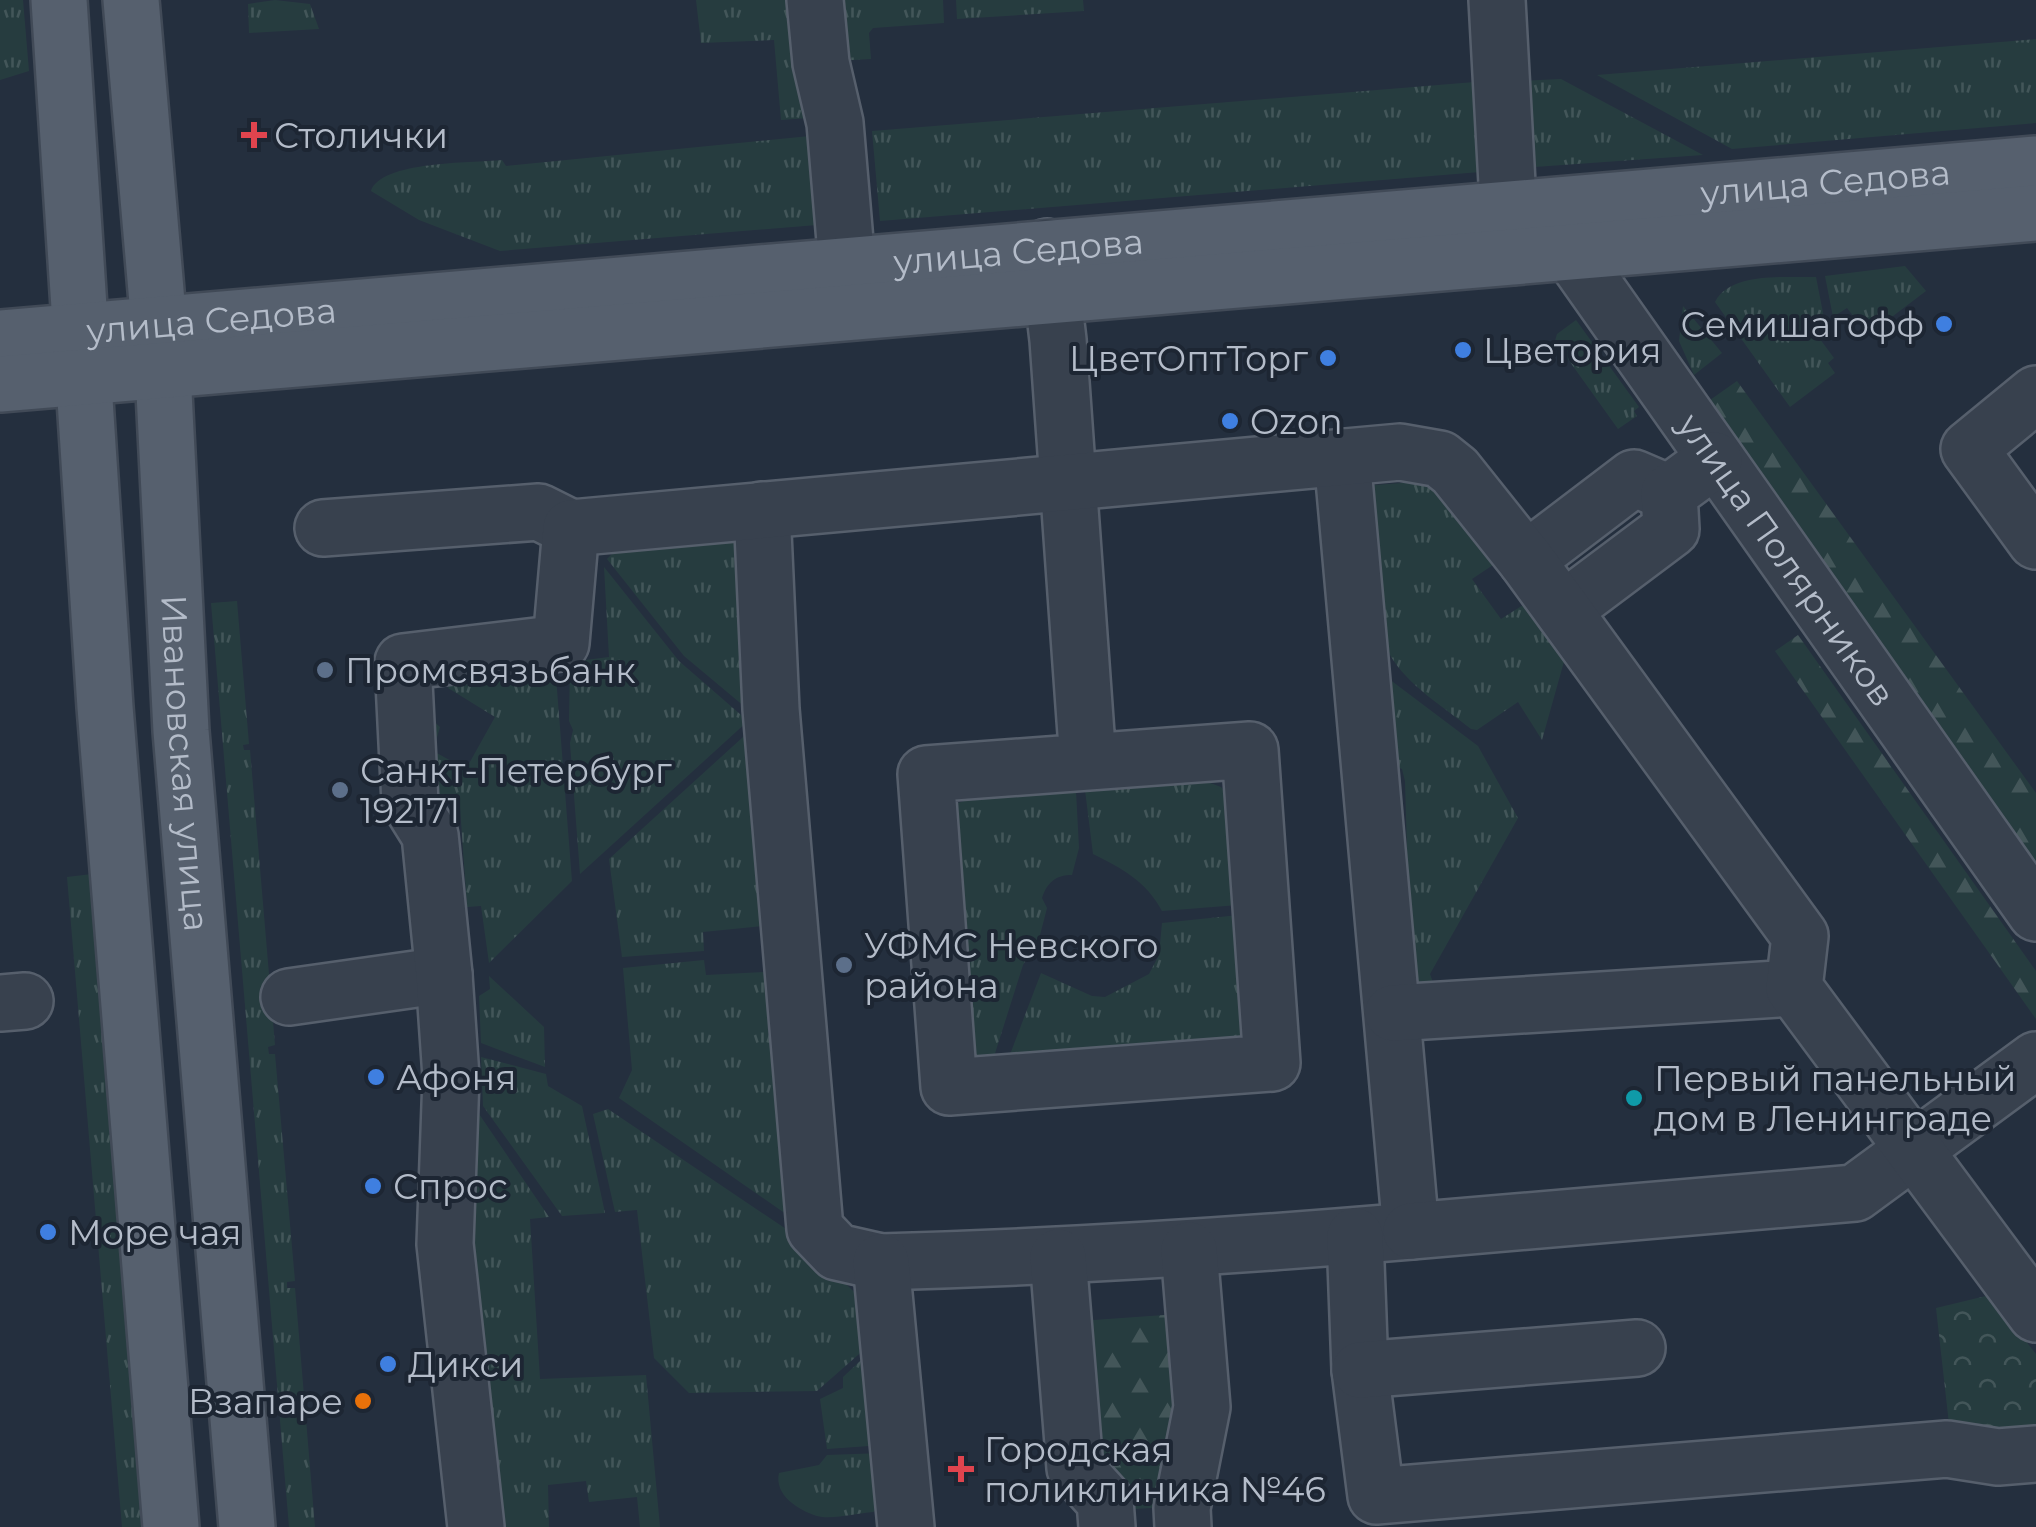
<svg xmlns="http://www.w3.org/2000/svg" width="2036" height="1527" font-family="Montserrat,sans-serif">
  <defs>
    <pattern id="grass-tufts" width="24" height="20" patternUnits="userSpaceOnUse" patternTransform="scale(2.5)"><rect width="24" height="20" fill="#263c3f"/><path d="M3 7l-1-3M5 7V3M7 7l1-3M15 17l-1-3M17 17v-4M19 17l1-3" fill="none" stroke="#435659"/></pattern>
    <pattern id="forest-firs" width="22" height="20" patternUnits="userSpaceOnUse" patternTransform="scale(2.5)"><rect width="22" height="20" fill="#263c3f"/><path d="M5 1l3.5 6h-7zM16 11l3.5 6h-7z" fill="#435659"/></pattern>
    <pattern id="park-crowns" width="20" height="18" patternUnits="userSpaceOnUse" patternTransform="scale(2.5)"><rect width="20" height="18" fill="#263c3f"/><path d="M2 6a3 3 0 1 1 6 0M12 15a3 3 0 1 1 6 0" fill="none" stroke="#435659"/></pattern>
  </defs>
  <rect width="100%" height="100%" fill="#242f3e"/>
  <g fill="url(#grass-tufts)">
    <polygon points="0,0 23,0 29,71 0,80"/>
    <polygon points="275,0 310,4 319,29 249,33 248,4"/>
    <polygon points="696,0 798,0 809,118 781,120 774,40 701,43"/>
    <polygon points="832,0 943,0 944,23 873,28 869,33 871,59 835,61"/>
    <polygon points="956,0 1083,0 1084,11 957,19"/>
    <polygon points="2036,39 2036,123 1732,149 1597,75"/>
    <polygon points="1561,79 1703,155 1520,168 1517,81"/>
    <polygon points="1487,81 1492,171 880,221 872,131"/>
    <path d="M810 136 817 225 500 251 419 220 371 191C381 161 471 163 502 160L506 166Z"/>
    <polygon points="1905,266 1926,291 1868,335 1847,308 1833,317 1825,276"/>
    <path d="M1816 277 1825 323 1814 331 1834 358 1828 363 1835 373 1790 407 1715 302C1731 271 1787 278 1816 277Z"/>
    <polygon points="1683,306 1722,353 1694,375 1679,341"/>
    <polygon points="1576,320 1639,407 1634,411 1637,416 1618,429 1555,341 1557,334"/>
    <path d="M1427 481 1439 486 1496 563 1472 579 1501 619 1523 605 1521 599 1565 658 1542 740 1518 702 1477 730 1471 729C1444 707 1408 686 1390 655 1367 617 1368 532 1363 486Z"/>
    <polygon points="737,540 757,717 684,656 607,559 616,550"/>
    <polygon points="604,567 679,661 748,721 580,874 570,743 573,730 569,721 570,662 609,657"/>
    <polygon points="237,601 249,744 243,745 244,750 250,750 275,1045 268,1047 269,1054 275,1054 295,1281 287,1282 287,1288 295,1288 315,1527 289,1527 211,603"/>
    <polygon points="555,664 572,881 489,963 481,906 467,907 460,807 435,796 427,737 432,720 440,727 433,751 466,769 495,717 448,688 454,679"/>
    <polygon points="1389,679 1478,746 1518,818 1430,974 1435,988 1416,989 1410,954 1405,781 1402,769 1395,766"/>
    <polygon points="754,727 763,926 703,932 704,951 622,957 609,859"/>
    <path d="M1205 781 1221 787 1228 796 1238 905 1162 911C1146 881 1123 869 1093 854L1085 790Z"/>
    <path d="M1076 791 1079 848 1072 875C1055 875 1047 883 1042 898L1047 908 1039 939 1023 965 991 1066 971 1064 953 805 969 799Z"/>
    <polygon points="92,874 147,1527 122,1527 67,877"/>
    <polygon points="1239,915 1249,1041 1006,1065 1041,973 1092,996 1105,997 1149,974 1159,955 1162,923"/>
    <polygon points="765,954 796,1221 619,1098 632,1070 623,968 704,960 706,975 765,972"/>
    <polygon points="489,976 544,1027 545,1067 481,1043 479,996 490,989"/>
    <polygon points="481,1057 546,1074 548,1086 582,1106 605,1213 562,1216 483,1106"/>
    <polygon points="608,1109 792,1233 868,1305 874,1341 817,1391 689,1393 654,1358 637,1210 615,1212 593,1114"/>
    <polygon points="477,1111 549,1217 530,1219 540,1379 646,1375 660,1527 640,1527 637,1497 589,1502 586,1481 548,1485 549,1527 492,1527 464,1123"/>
    <polygon points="874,1348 883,1445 827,1449 820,1399 843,1388 843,1377"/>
    <path d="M883 1453 879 1509 873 1512C857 1513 832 1520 817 1516 798 1510 774 1495 779 1473L819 1465 827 1455Z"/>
  </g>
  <g fill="url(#forest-firs)">
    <polygon points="1737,381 2036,793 2036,862 1710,400"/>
    <polygon points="1798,635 2036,971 2036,1019 1775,651"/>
    <polygon points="1178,1314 1186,1420 1166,1507 1119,1510 1090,1463 1080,1321"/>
  </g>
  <polygon fill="url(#park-crowns)" points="1990,1295 2036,1354 2036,1425 1950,1433 1936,1308"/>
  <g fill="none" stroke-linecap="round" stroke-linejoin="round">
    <g stroke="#565f6c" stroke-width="60">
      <g id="minor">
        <polyline points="815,0 821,63 835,123 851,312"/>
        <polyline points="1497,0 1511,257"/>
        <path id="s1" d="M1545 216 2036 913"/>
        <polyline points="1047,247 1058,340 1088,762 926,774 949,1087 1272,1063 1250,750 1088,762"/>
        <polyline points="2036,394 1969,449 2036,541"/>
        <path d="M762 510 771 709 815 1229 837 1252 881 1262C1058 1257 1234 1246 1411 1231L1342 457"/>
        <polyline points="323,528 539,512 571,528"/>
        <polyline points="1526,560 1634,478 1669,493"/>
        <polyline points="1563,610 1671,529 1669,493 1714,460"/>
        <polyline points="289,997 444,975"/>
        <polyline points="0,1003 25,1001"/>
        <polyline points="1393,1013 1794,988"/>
        <polyline points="1411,1231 1855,1193 2036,1060"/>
        <polyline points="1355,1236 1360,1370 1376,1496 1947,1449 1998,1457 2036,1454"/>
        <polyline points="1058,1257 1075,1468 1105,1501 1107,1527"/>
        <polyline points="881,1262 906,1527"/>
        <polyline points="1360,1370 1637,1348"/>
        <polyline points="476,1527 445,1244 451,1077 444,975 430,835 410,803 403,662 561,643 571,528 1400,452 1440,459 1455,471 1526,560 1800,936 1794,988 2036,1314"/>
        <polyline points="1183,1527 1182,1508 1202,1407 1189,1250"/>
      </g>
    </g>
    <g stroke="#414a57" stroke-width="60">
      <g id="major">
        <polyline points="59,0 105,707 171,1527"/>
        <path id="s2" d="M131 0 163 372 181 731 247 1527"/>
        <path id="s3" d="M0 338 2036 164"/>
        <polyline points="0,384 2036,213"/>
      </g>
    </g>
    <use href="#minor" stroke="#38414e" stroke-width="55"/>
    <use href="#major" stroke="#56606e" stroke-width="55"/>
  </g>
  <g fill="#e0444e" stroke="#1d2633" stroke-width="4">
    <path d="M249 120h10v10h10v10h-10v10h-10v-10h-10v-10h10z"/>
    <path d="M956 1454h10v10h10v10h-10v10h-10v-10h-10v-10h10z"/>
  </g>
  <g fill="#3f7fe0" stroke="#1d2633" stroke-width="4">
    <circle cx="1944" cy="324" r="10"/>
    <circle cx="1463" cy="350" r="10"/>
    <circle cx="1328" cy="358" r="10"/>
    <circle cx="1230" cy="421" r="10"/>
    <circle cx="376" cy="1077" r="10"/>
    <circle cx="373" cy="1186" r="10"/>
    <circle cx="48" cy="1232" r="10"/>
    <circle cx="388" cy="1364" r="10"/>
  </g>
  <g fill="#5c6f8a" stroke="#1d2633" stroke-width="4">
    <circle cx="325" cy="670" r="10"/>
    <circle cx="340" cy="790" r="10"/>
    <circle cx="844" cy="965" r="10"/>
  </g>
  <circle fill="#0f9aa8" stroke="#1d2633" stroke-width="4" cx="1634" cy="1098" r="10"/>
  <circle fill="#e8710a" stroke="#1d2633" stroke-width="4" cx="363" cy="1401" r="10"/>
  <g text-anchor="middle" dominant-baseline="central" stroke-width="8" stroke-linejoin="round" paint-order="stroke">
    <g font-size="35" fill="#b4bcc9" stroke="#1d2633" text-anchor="start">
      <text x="274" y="135">Столички</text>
      <text x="1924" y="324" text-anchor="end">Семишагофф</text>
      <text x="1483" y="350">Цветория</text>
      <text x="1308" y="358" text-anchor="end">ЦветОптТорг</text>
      <text x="1250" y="421">Ozon</text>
      <text x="345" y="670">Промсвязьбанк</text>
      <text x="360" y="770">Санкт-Петербург<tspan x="360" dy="40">192171</tspan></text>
      <text x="864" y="945">УФМС Невского<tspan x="864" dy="40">района</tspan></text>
      <text x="396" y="1077">Афоня</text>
      <text x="1654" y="1078">Первый панельный<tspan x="1654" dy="40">дом в Ленинграде</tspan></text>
      <text x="393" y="1186">Спрос</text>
      <text x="68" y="1232">Море чая</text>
      <text x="408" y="1364">Дикси</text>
      <text x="343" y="1401" text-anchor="end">Взапаре</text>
      <text x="984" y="1449">Городская<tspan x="984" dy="40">поликлиника №46</tspan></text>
    </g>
    <g font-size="35" fill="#b4bcc9" stroke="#1d2633">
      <text stroke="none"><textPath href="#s3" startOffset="1832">улица Седова</textPath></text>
      <text stroke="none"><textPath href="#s3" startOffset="1022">улица Седова</textPath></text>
      <text stroke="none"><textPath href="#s3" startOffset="212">улица Седова</textPath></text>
      <text stroke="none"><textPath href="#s1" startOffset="420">улица Полярников</textPath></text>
      <text stroke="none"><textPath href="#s2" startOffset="765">Ивановская улица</textPath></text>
    </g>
  </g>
</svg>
